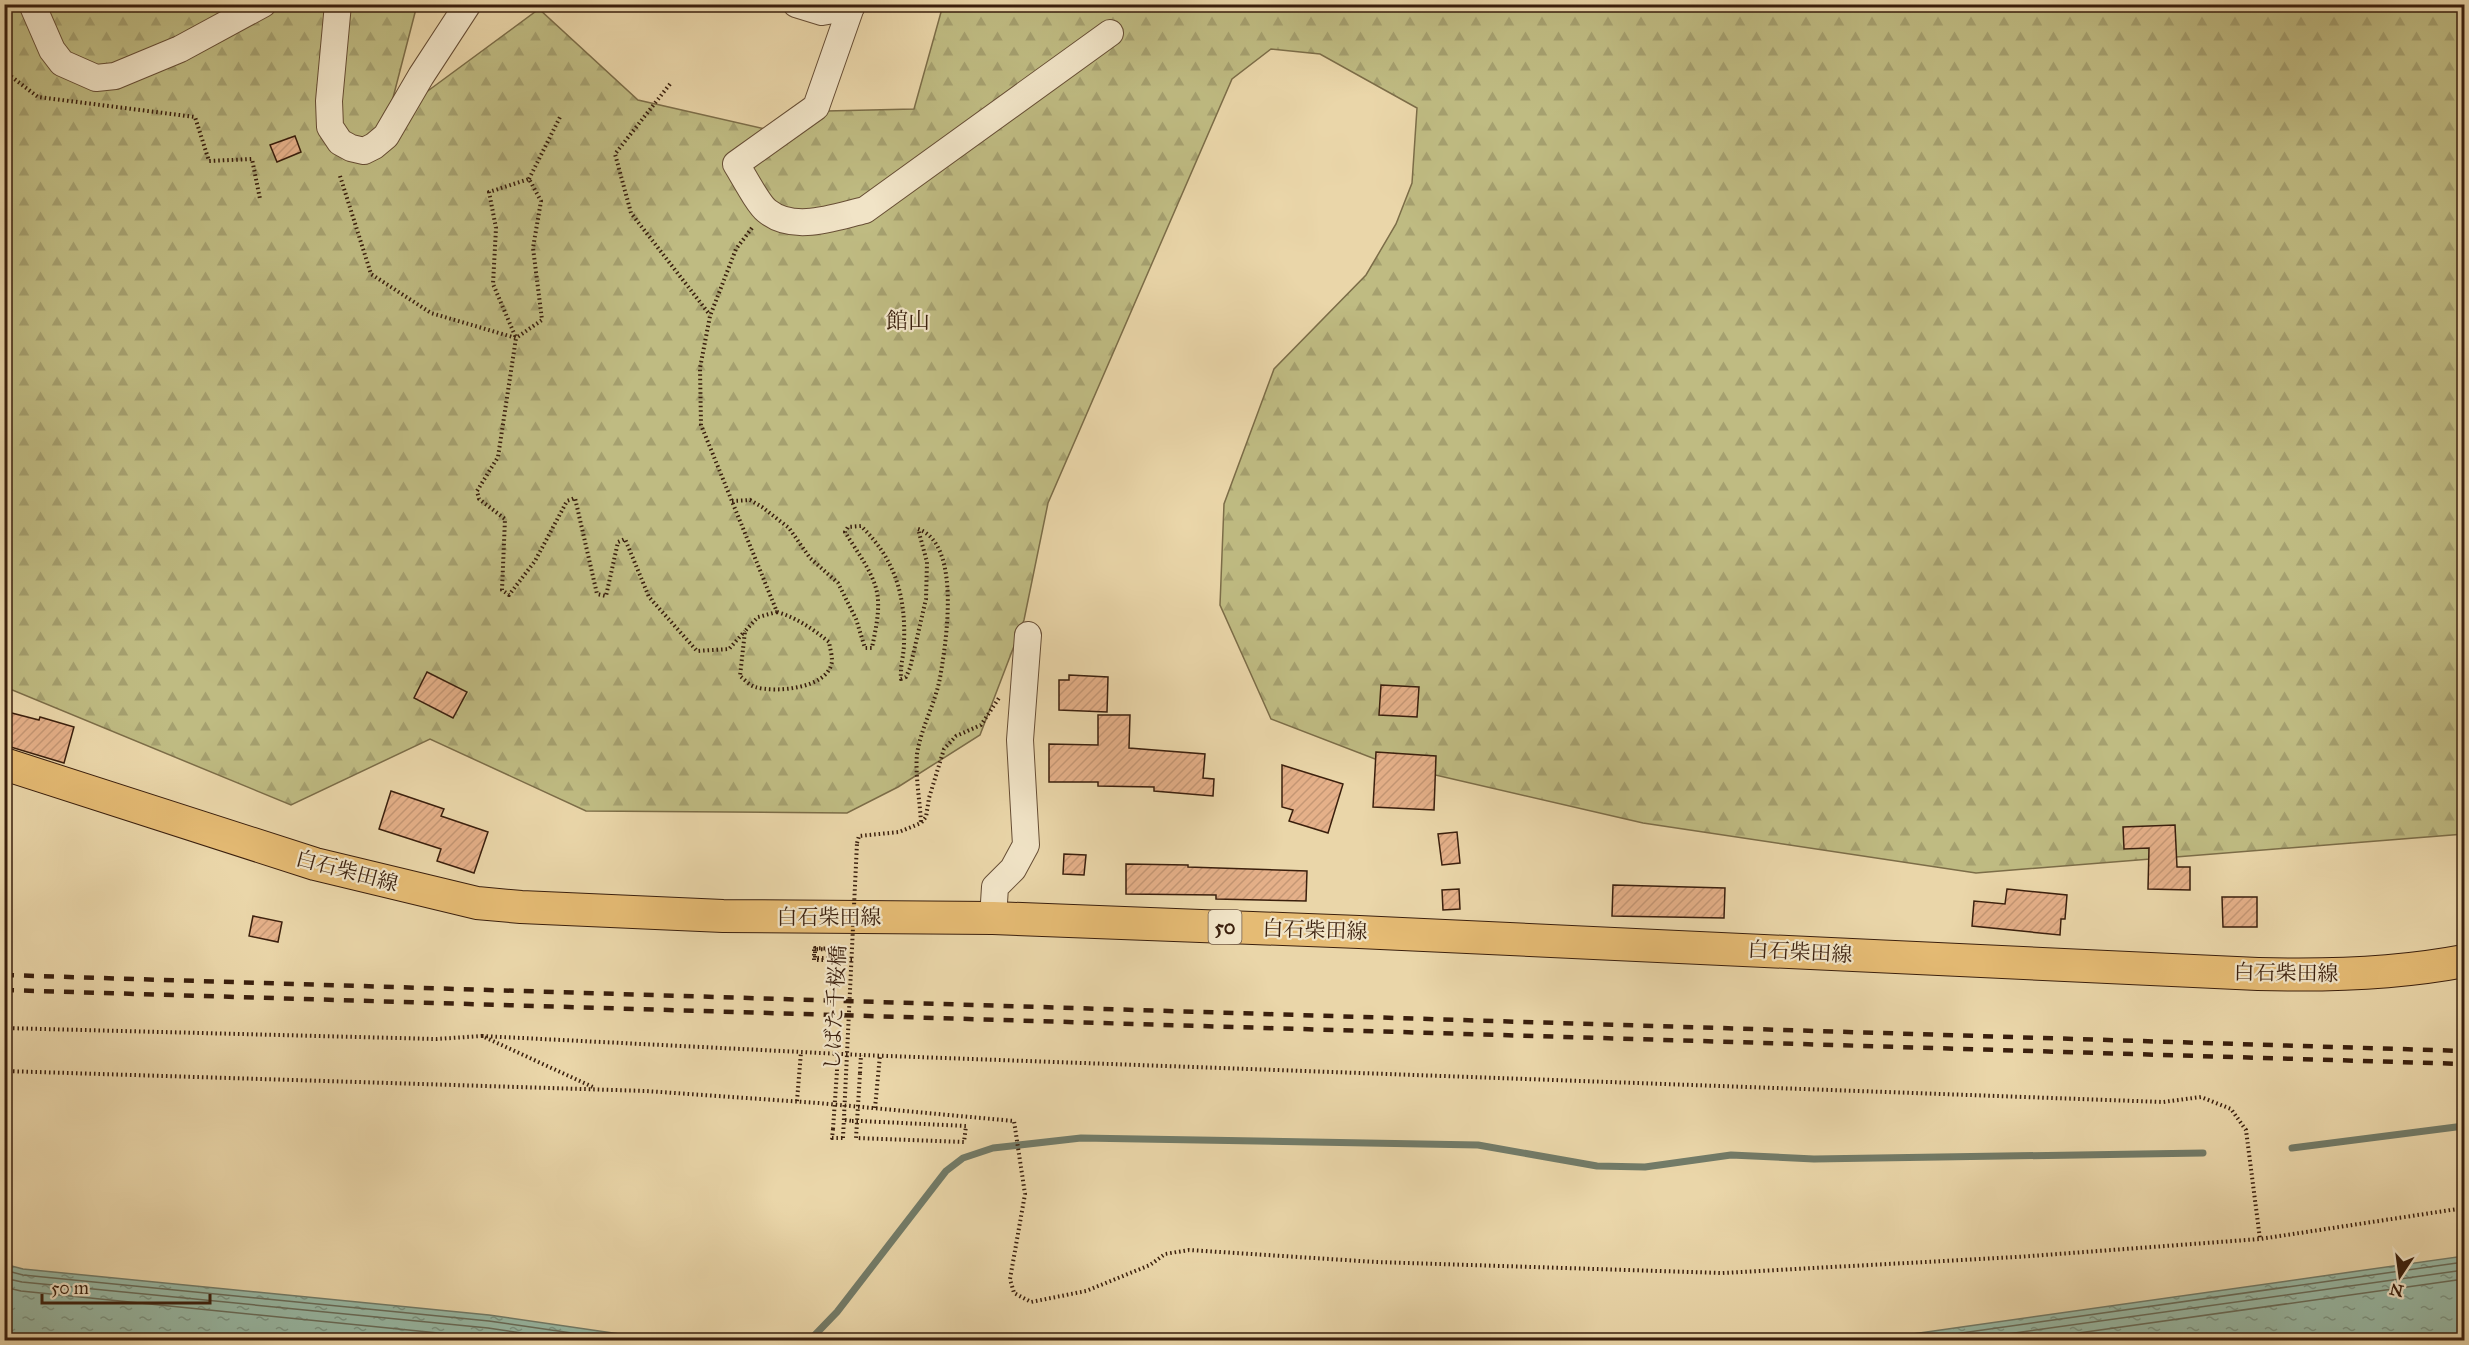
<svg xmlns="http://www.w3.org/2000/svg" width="2469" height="1345" font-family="'IM FELL Great Primer','Noto Serif JP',serif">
  <defs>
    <pattern id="forest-firs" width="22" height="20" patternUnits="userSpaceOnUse" patternTransform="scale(1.5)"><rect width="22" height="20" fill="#bfbb82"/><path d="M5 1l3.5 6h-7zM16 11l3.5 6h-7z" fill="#a5a06f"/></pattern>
    <pattern id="water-ripples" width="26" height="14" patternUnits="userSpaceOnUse" patternTransform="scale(1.5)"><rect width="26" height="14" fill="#98b9a5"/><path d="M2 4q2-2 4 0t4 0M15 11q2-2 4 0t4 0" fill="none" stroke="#7d9685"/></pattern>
    <pattern id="building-hatch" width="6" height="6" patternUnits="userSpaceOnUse" patternTransform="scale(1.5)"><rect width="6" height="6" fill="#e5b089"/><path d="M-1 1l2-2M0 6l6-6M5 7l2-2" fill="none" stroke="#c59775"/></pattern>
  </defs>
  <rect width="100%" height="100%" fill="#ead6a9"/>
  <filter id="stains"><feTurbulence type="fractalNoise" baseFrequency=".00333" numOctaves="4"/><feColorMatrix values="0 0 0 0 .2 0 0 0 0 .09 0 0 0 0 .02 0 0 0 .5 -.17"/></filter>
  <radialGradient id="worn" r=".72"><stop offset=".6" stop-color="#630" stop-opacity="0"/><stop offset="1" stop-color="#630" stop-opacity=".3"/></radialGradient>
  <polygon fill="url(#forest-firs)" stroke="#7c6d48" stroke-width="1.5" points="4,5 417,5 387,121 539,9 638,100 796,136 826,111 914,109 943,5 2464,5 2464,834 1976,873 1643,823 1388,764 1271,719 1220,605 1224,504 1274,369 1366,275 1396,224 1412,183 1417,108 1320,54 1271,49 1232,79 1048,503 1024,620 980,735 898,787 847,813 586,811 430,739 291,805 5,687"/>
  <g fill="url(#water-ripples)" stroke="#727b68" stroke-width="1.5">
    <polygon points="2464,1256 2464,1340 1870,1340"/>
    <polygon points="4,1264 23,1269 489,1315 661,1340 5,1340"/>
  </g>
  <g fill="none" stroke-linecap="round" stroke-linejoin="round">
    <g stroke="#696c59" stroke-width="1.5">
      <polyline points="4,1270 23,1275 489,1321 620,1340"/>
      <polyline points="4,1278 22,1282 488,1328 569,1340"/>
      <polyline points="4,1287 21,1291 508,1340"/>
      <polyline points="1912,1340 2464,1262"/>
      <polyline points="1965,1340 2464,1270"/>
      <polyline points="2028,1340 2464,1279"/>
    </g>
    <g stroke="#727b68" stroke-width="7">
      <polyline points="2292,1148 2464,1126"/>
      <polyline points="810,1340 837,1312 946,1171 963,1158 993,1148 1081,1138 1478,1145 1597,1166 1645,1167 1731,1155 1814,1159 2203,1153"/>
    </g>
  </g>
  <g fill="url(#building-hatch)" stroke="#3a1f0d" stroke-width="1.5">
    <polygon points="295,136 301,152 277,162 270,145"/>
    <polygon points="427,672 467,692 453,718 414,698"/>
    <polygon points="1069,675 1108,677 1107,712 1059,710 1059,680 1069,680"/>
    <polygon points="1381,685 1419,687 1417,717 1379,715"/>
    <polygon points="4,711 39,720 40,717 74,727 64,763 4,745"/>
    <polygon points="1098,715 1130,715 1129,748 1205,754 1203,778 1214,779 1213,796 1154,791 1154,787 1098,786 1098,782 1049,782 1049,744 1098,745"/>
    <polygon points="1376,752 1436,756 1434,810 1373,807"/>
    <polygon points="1282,765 1343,784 1328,833 1289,821 1293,810 1282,807"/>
    <polygon points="391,791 444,809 441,816 488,832 474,873 437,861 441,849 379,829"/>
    <polygon points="2175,825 2177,867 2190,867 2190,890 2148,889 2149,848 2124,849 2123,827"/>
    <polygon points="1457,832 1460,863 1442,865 1438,834"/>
    <polygon points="1064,854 1086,855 1084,875 1063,874"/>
    <polygon points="1126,864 1188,865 1188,867 1307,871 1306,901 1216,899 1216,895 1126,894"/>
    <polygon points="1613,885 1725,888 1724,918 1612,916"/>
    <polygon points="1459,889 1460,909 1443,910 1442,890"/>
    <polygon points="2007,889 2067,895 2065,919 2061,919 2060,935 1972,926 1974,901 2005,904"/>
    <polygon points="2222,897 2257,897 2257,927 2223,927"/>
    <polygon points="253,916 282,922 278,942 249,936"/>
  </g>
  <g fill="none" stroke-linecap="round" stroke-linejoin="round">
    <g stroke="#664d34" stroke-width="28">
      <g id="minor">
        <polyline points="32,4 52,50 62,63 96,78 115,76 180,49 263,4"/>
        <polyline points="338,4 329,101 330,127 340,142 351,148 364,151 374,146 386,136 421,76 468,4"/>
        <polyline points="796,4 822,12 851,7 853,4"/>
        <path d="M851 7 816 107 736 164C743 175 758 204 767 211 794 233 835 217 865 210L1110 33"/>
        <polyline points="993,918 995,887 1013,869 1026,845 1020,740 1028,635"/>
      </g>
    </g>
    <g stroke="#3a1f0d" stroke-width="34">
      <path id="major" d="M4 764 315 864 477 903 521 907 723 916 993 918 1359 932 2258 974C2327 976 2396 974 2464 961"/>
    </g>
    <g stroke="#3a1f0d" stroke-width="4" stroke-dasharray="1.5 3" stroke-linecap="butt">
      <polyline points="4,71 38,97 195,117 209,161 252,159 260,199"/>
      <polyline points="670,84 615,154 631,213 710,315"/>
      <polyline points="340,176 371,274 431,313 516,338 542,320 533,248 541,201 529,179 489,192 496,228 493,284 516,338 498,457 477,491 479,499 505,519 502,590 509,595 535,561 567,501 575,498 597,594 606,596 618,542 625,539 649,597 697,651 729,649 745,631"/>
      <polyline points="529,179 560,117"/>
      <polyline points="752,228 736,249 710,316 700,368 701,425 777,612"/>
      <path d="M732 501 750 500 762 507 789 528 810 558 838 583 856 619 865 648H872C875 632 879 616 878 600 877 577 857 552 845 532L848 527 861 526C895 559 906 596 904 643 904 655 900 666 901 679L906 677 910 668 926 599 927 562 918 529C962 544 946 643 940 678 935 704 921 728 917 754 915 775 920 801 921 823"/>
      <path d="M777 612C797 618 813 629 829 642 830 648 832 655 832 661 829 689 775 693 755 687 749 685 744 679 740 676L745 631 758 617Z"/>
      <polyline points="857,843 859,836 899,832 921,823 926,817 929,798 944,749 956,736 981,725 999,698"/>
      <polyline points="837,958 815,958 815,948 837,949"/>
      <polyline points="837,960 853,960"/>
      <polyline points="4,1028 436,1039 482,1036 595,1088"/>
      <polyline points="482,1036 861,1055 2163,1102 2201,1097 2231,1109 2246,1130 2260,1239"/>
      <polyline points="4,1071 646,1091 818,1103 1014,1121 1025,1194 1010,1279 1014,1293 1031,1302 1086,1291 1150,1265 1165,1254 1189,1250 1376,1262 1722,1273 2017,1257 2260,1239 2464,1208"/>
      <polyline points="837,1071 838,1054"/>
      <polyline points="860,1073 861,1055"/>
      <polyline points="797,1101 801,1052"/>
      <polyline points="875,1108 880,1055"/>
      <polyline points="845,1120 852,1121"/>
      <polyline points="833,1129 832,1138 843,1138"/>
    </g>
    <use href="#minor" stroke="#f1e4c7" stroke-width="26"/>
    <use href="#major" stroke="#e5bb74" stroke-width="32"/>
    <g stroke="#3a1f0d" stroke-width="4.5" stroke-dasharray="10 10" stroke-linecap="butt">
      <polyline points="4,975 2464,1051"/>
      <polyline points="4,990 2464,1064"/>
    </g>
    <g stroke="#3a1f0d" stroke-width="4" stroke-dasharray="1.5 3" stroke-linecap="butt">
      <polyline points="837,958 837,950 814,949 814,960 837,960"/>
      <polyline points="852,1121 860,1121 966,1126 964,1142 856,1138 860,1073"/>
      <polyline points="833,1129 837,1071"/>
      <polyline points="843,1138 857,843"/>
    </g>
  </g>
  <g text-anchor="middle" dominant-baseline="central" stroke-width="4.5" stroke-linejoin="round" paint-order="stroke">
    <rect fill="#f1e4c7" stroke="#715a45" stroke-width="1.5" x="1208.5" y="910" width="33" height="34" rx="4.5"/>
    <g font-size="20" font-weight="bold" fill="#3a1f0d">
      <text x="1225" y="927">50</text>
    </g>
    <g font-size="21" fill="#3a1f0d" stroke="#f1e4c7">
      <text transform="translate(347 871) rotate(15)">白石柴田線</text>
      <text x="829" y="917">白石柴田線</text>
      <text transform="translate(1315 930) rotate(2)">白石柴田線</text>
      <text transform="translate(1800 952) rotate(3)">白石柴田線</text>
      <text transform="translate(2286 973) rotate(1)">白石柴田線</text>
      <text transform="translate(835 1008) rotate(-87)">しばた千桜橋</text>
    </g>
    <g font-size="22" fill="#3a1f0d" stroke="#f1e4c7">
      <text x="908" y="320">館山</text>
    </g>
  </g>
  <rect width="2469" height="1345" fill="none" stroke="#ead6a9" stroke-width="24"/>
  <rect x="6" y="6" width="2457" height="1333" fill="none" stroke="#3a1f0d" stroke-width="3"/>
  <rect x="12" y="12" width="2445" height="1321" fill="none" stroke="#3a1f0d" stroke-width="1.5"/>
  <g transform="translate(2400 1276) rotate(193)" stroke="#f1e4c7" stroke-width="4.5" paint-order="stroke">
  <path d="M0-4.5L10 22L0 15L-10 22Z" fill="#3a1f0d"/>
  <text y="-9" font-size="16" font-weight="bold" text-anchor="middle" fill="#3a1f0d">N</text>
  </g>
  <path d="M42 1294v9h168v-9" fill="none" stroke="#3a1f0d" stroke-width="3"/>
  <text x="51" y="1294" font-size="18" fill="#3a1f0d" stroke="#f1e4c7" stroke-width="4.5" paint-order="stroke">50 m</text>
  <rect width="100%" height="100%" filter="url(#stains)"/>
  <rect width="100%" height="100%" fill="url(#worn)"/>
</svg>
